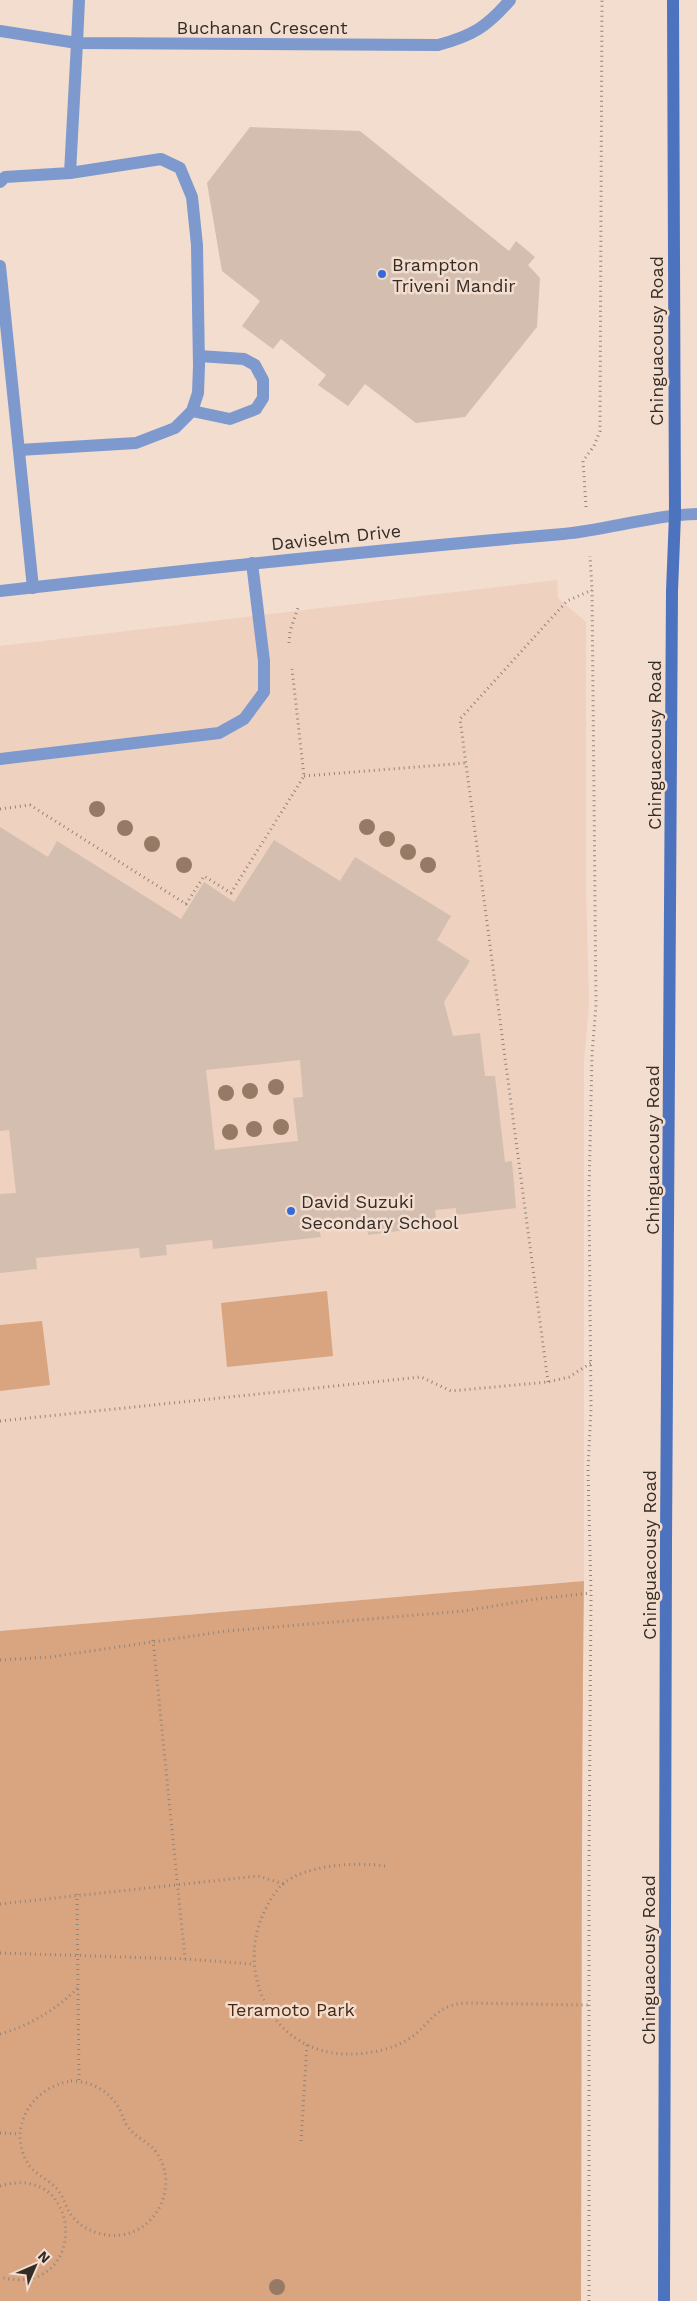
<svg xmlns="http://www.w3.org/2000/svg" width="697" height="2301" font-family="'Work Sans',sans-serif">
  <rect width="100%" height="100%" fill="#f3ddcf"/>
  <polygon fill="#efd1bf" points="557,580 558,598 586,622 586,887 589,1005 584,1061 584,1581 0,1631 0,646"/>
  <g fill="#d9a480">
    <polygon points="327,1291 333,1356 227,1367 221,1303"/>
    <polygon points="42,1321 50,1385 0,1391 0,1325"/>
    <path d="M584 1581C581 1821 582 2061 581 2301H0V1631Z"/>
  </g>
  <g fill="#d4beb0" fill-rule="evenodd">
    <polygon points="250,127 360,131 509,251 516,241 535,257 528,265 540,278 537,327 465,417 416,423 365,384 348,406 318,385 326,375 281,339 273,349 242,326 260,301 222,271 207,183"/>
    <path d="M0 827 48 857 57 841 181 919 204 882 234 902 274 840 340 881 355 857 451 916 437 940 470 961 444 1002 453 1036 480 1033 485 1076H495L505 1162 512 1161 516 1208 456 1215V1208L435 1210 437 1226 368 1235 367 1223 319 1229 321 1237 213 1249 212 1240 166 1245 167 1255 140 1258 139 1248 36 1258 37 1269 0 1273V1194L16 1193 9 1130 0 1131ZM300 1060 303 1097 293 1098 298 1141 215 1150 206 1070Z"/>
  </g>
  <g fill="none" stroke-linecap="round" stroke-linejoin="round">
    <g stroke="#93847a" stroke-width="3" stroke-dasharray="1 4" stroke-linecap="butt">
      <polyline points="586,507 583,461 594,446 600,431 602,0"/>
      <polyline points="289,643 290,631 299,605"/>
      <polyline points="304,776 466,763"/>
      <polyline points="0,809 30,805 186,904 204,876 231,893 304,776 292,669"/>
      <polyline points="548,1382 460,719 567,601 592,590"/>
      <polyline points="0,1421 421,1377 451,1391 548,1382 569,1377 591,1363"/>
      <polyline points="153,1640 185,1959"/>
      <polyline points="0,1660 50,1657 227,1631 464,1611 536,1599 591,1593"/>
      <path d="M385 1866C356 1862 307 1864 283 1884 273 1893 266 1907 261 1919 238 1980 275 2051 344 2054 371 2055 405 2048 424 2026 437 2012 445 2005 465 2003L589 2005"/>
      <polyline points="77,1894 79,2081"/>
      <polyline points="0,1904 258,1876 284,1884"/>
      <polyline points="0,1953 185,1959 253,1964"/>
      <path d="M0 2034C31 2025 55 2010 78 1988"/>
      <path d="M71 2081C92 2081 110 2091 120 2110 123 2116 124 2122 128 2127 135 2137 148 2141 156 2152 175 2178 165 2215 137 2230 116 2241 87 2235 72 2216 66 2208 64 2198 58 2190 49 2179 33 2174 27 2162 7 2126 33 2087 71 2081Z"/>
      <polyline points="0,2133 20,2134"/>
      <polyline points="301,2141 307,2044"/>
      <path d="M0 2186C86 2160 89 2301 0 2277"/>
      <polyline points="589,2301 589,1868 591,1593 588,1469 591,1409 589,1194 592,1055 596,1005 592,590 590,556"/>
    </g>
    <g stroke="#7d99cd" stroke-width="12">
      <polyline points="0,182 5,177 70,173 77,43"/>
      <polyline points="0,266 33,588"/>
      <polyline points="192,411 230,419 256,409 263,398 263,380 255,365 244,359 199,356"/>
      <polyline points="19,450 136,443 175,428 192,411 198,393 199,366 197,245 192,197 180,168 161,159 70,173"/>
      <polyline points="0,759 219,733 244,719 264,692 264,661 252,563"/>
    </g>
    <g stroke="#7d99cd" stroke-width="12">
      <path d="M0 31 77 43 438 45C472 36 487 27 510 0"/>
      <polyline points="77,43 79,0"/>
      <path d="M0 591C188 570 375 550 563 534 608 530 652 515 697 514"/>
    </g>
    <polyline stroke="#4d73bf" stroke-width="12" points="664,2301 666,1541 672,591 675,515 673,0"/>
  </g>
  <g fill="#967a66">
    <circle cx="97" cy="809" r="8"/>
    <circle cx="367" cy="827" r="8"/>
    <circle cx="125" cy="828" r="8"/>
    <circle cx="387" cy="839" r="8"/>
    <circle cx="152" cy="844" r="8"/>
    <circle cx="408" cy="852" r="8"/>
    <circle cx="184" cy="865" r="8"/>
    <circle cx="428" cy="865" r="8"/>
    <circle cx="276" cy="1087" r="8"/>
    <circle cx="250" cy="1091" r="8"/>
    <circle cx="226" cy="1093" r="8"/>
    <circle cx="281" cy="1127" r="8"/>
    <circle cx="254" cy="1129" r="8"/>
    <circle cx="230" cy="1132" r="8"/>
    <circle cx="277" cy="2287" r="8"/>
  </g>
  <g fill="#356ad9" stroke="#f3ddcf" stroke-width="2">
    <circle cx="382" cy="274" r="5"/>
    <circle cx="291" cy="1211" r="5"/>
  </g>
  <g text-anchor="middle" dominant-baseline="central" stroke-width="5" stroke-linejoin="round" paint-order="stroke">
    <g font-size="18" fill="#342c26" stroke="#f3ddcf">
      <text x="262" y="27">Buchanan Crescent</text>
      <text transform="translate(656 341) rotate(-90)">Chinguacousy Road</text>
      <text transform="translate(336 537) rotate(-6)">Daviselm Drive</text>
      <text transform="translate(654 745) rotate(-90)">Chinguacousy Road</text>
      <text transform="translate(652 1150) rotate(-90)">Chinguacousy Road</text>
      <text transform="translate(649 1555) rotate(-90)">Chinguacousy Road</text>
      <text transform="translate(648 1960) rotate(-90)">Chinguacousy Road</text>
    </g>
    <g font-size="18" fill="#342c26" stroke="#f3ddcf" text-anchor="start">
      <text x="392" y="264">Brampton<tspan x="392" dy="21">Triveni Mandir</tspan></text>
      <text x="301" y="1201">David Suzuki<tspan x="301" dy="21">Secondary School</tspan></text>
    </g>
    <g font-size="18" fill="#4a2910" stroke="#f3ddcf">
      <text x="291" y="2009">Teramoto Park</text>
    </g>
  </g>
  <g transform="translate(35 2266) rotate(45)" stroke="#f3ddcf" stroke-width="4" paint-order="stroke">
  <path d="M0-4L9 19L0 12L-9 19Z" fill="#342c26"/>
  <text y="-8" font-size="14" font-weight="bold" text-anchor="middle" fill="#342c26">N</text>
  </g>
</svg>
